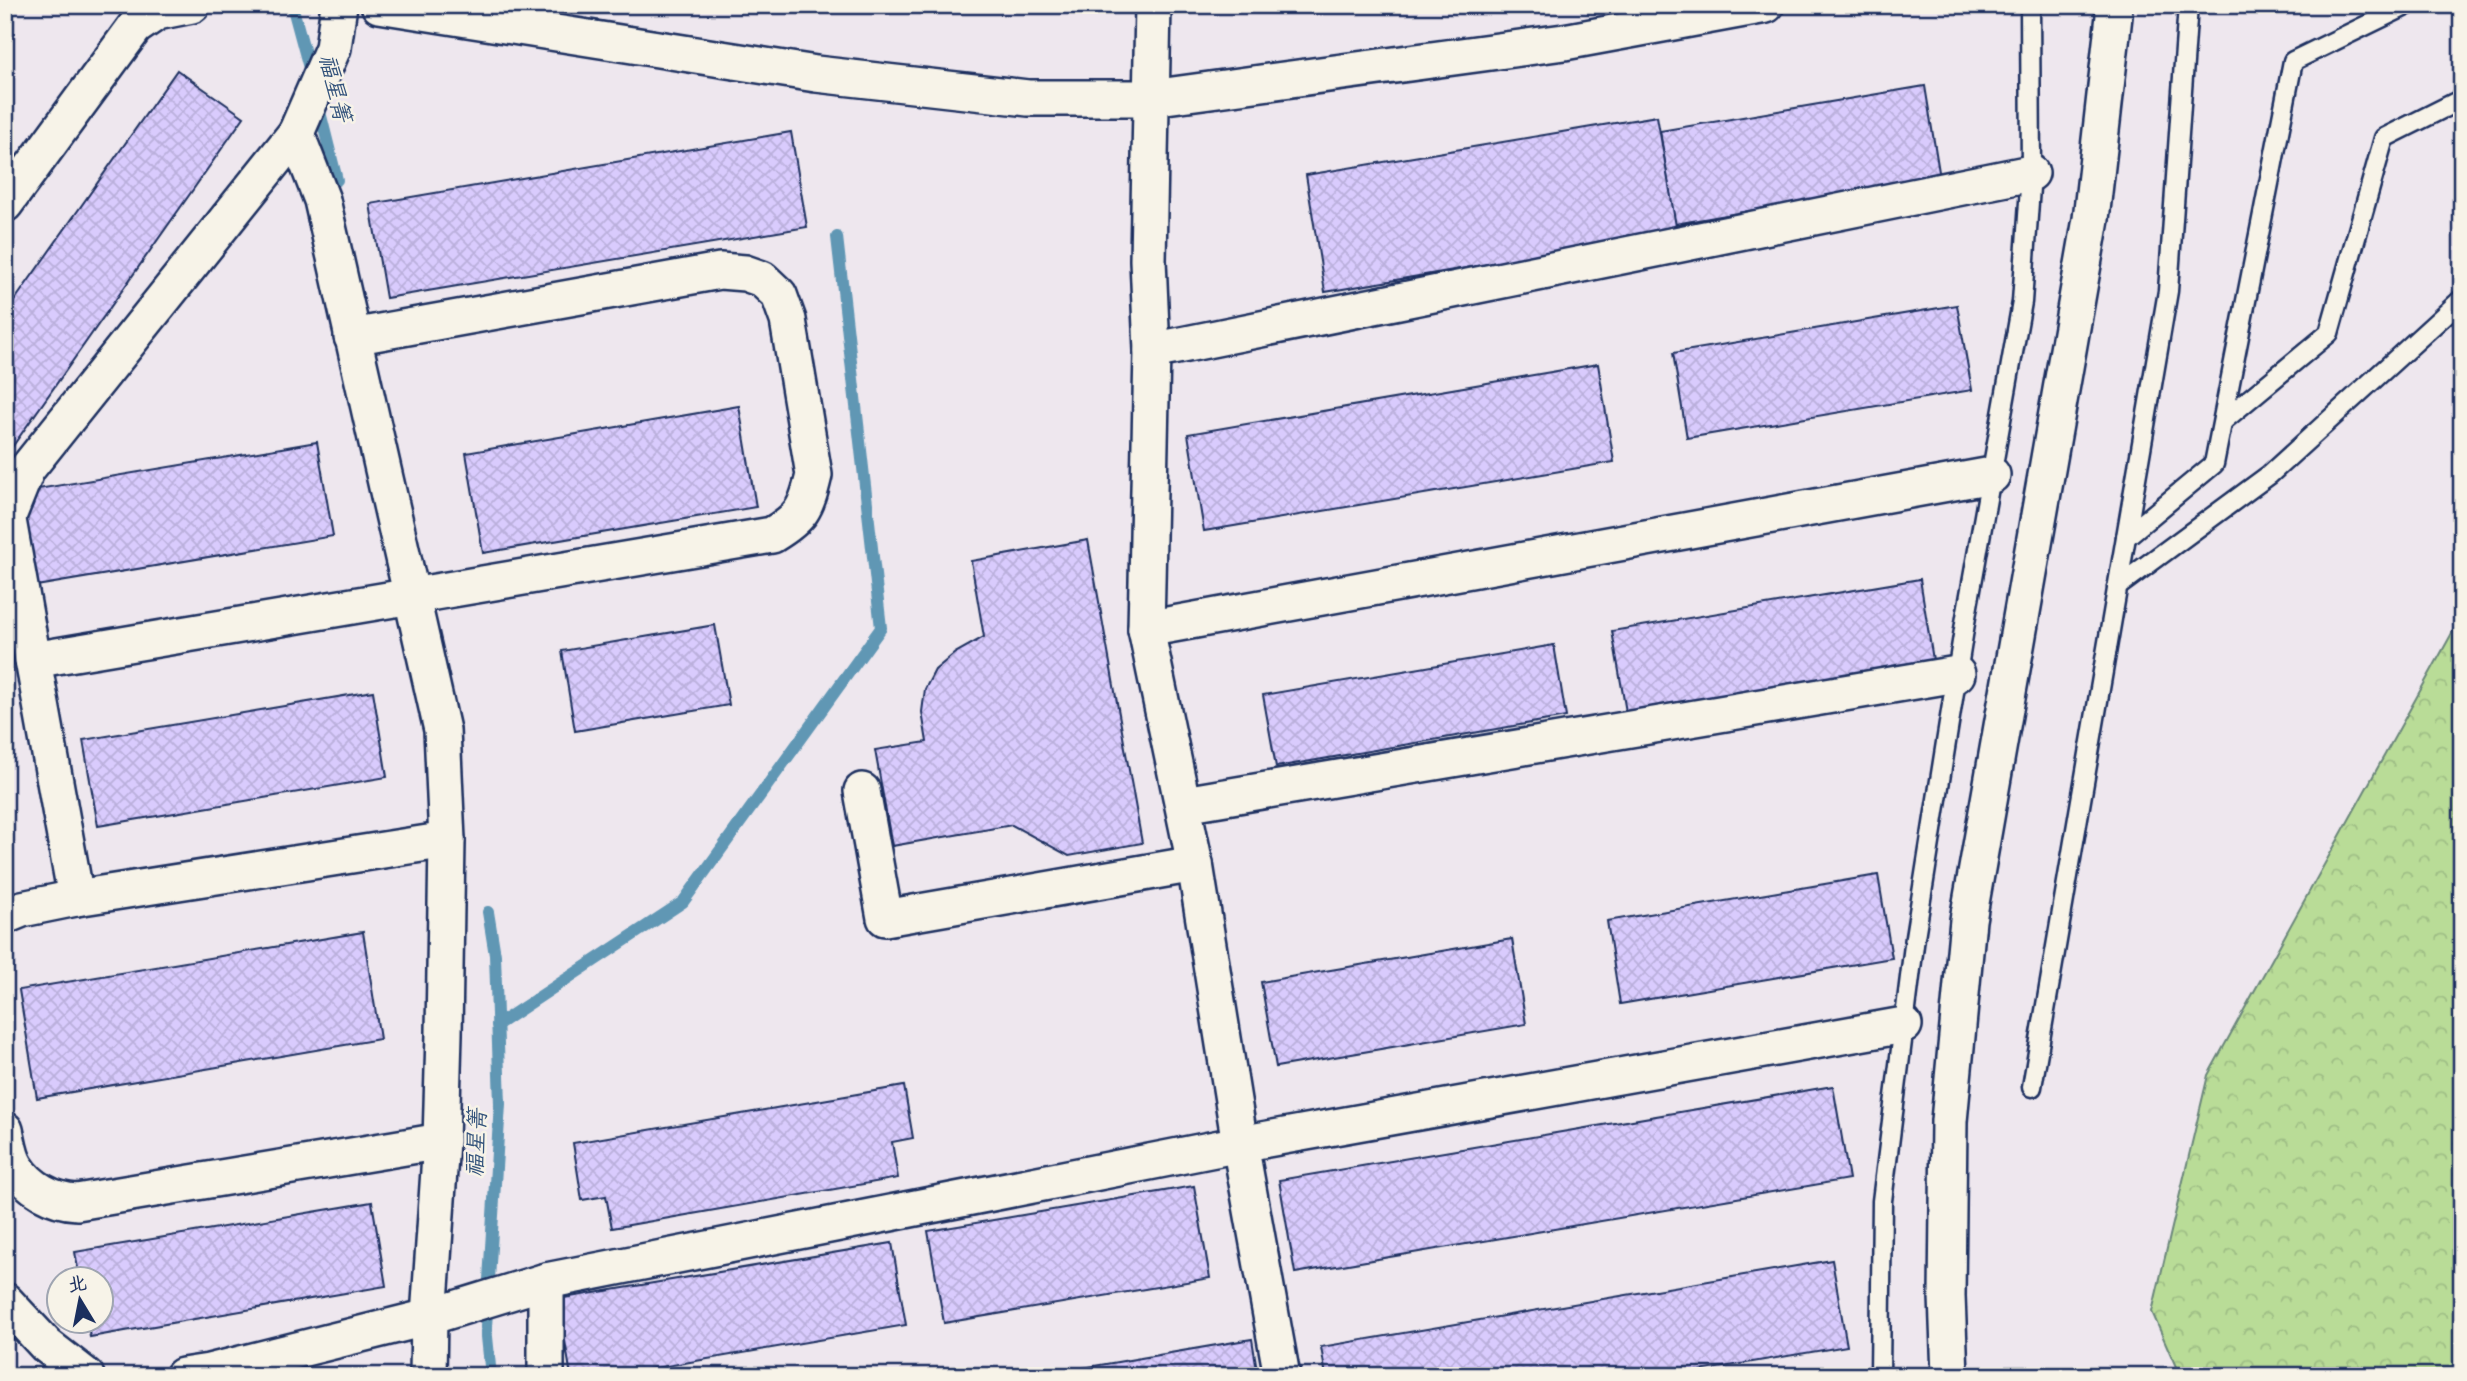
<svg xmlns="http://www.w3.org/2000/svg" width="2467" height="1381" font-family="Pangolin,'LXGW WenKai TC',sans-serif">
  <defs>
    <pattern id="forest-crowns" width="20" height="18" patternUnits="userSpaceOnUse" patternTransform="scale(1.75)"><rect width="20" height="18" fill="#b9dc97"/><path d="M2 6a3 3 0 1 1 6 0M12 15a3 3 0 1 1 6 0" fill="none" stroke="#9ebd85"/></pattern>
    <pattern id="building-cross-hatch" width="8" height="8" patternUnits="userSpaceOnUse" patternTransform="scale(1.75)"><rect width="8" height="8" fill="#d9cbfd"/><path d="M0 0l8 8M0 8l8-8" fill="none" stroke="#baafdb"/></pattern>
  </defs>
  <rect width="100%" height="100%" fill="#eee7ee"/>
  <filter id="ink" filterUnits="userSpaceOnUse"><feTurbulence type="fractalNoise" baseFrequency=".0143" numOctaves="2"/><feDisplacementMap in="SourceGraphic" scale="14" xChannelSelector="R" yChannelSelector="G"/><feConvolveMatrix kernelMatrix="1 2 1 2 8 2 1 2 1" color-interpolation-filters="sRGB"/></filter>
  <g filter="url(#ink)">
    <polygon fill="url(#forest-crowns)" stroke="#6a867a" stroke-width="2" points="2462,615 2462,1376 2180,1376 2152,1312 2208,1075"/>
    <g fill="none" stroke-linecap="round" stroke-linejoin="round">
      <g stroke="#6197b4" stroke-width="12">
        <polyline points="292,5 312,79"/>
        <polyline points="318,104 337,180"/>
        <polyline points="488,912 495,955 500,1104 486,1327 491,1376"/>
        <polyline points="497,1025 683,902 881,628 837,237"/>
      </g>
    </g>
    <g fill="url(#building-cross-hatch)" stroke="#1b2f5e" stroke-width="2">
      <polygon points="177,70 244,117 10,450 5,446 5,314"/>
      <polygon points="1925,86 1940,178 1675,224 1660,131"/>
      <polygon points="1657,116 1677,232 1325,292 1306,175"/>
      <polygon points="791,132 807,227 386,298 370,204"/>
      <polygon points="1957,305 1972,390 1687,438 1673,353"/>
      <polygon points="1598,364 1614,462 1204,531 1188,434"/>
      <polygon points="739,406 756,507 483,553 466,453"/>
      <polygon points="317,442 333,536 36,586 20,492"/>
      <polygon points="1088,540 1142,843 1069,856 1012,825 892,846 875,750 927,742 922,712 925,689 935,670 955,653 984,637 971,561"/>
      <polygon points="1920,579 1933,660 1626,712 1612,631"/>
      <polygon points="715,625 729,705 575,731 562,651"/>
      <polygon points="1554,645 1566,717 1276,767 1263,695"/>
      <polygon points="373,691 387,777 98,826 83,740"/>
      <polygon points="1878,875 1892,958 1620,1004 1607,921"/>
      <polygon points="363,932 380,1039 37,1098 19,990"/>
      <polygon points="1512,939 1526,1024 1276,1067 1261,982"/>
      <polygon points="904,1086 913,1138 892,1142 898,1178 612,1228 606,1196 582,1200 573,1143"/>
      <polygon points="1833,1086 1849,1179 1295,1273 1279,1180"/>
      <polygon points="1194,1186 1210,1278 944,1323 928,1231"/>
      <polygon points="372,1202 386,1286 90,1337 87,1322 102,1322 102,1280 80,1280 75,1252"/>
      <polygon points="892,1243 906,1325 608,1376 571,1376 558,1299"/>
      <polygon points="1832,1260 1847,1346 1670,1376 1326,1376 1321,1347"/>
      <polygon points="1252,1339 1258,1376 1036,1376"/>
    </g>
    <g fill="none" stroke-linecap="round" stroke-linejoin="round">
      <g stroke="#1b2f5e" stroke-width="23">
        <g id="lane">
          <polyline points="2223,421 2329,333 2384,138 2462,99"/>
          <polyline points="2126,537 2214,464 2293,61 2408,5"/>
          <polyline points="2117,587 2269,475 2462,299"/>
          <polyline points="2032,1087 2168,291 2188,5"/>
          <polyline points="1880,1376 1882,1201 1915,937 1966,617 2022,302 2031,173 2030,5"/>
        </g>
      </g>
      <g stroke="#1b2f5e" stroke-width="40">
        <g id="street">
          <polyline points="339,5 333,48 296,133 322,200 442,730 447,840 444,1034 441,1141 429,1317 428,1376"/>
          <polyline points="379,5 816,74 1028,98 1151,98 1564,42 1766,5"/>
          <polyline points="1153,5 1148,260 1152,351 1146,629 1195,864 1240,1144 1282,1376"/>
          <polyline points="5,204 135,27 157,12 192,5"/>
          <polyline points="1152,351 2031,173"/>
          <path d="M8 520 33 660 772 535C802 517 806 509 814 475L788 320 779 295 762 279 745 273 720 271 352 337"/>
          <polyline points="5,524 27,469 296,133"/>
          <polyline points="1146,629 1992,475"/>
          <polyline points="33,660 76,898"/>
          <polyline points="862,791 885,918 1195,864"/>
          <polyline points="1184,804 1957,674"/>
          <polyline points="5,916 22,909 76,898 447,840"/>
          <path d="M5 1130C8 1142 9 1156 16 1167 29 1188 53 1201 77 1202L441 1141"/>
          <polyline points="546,1281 546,1376"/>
          <polyline points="5,1301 46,1345 86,1376"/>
          <polyline points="183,1376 209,1372 429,1317 546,1281 1240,1144 1904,1025"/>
          <polyline points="1950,1376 1947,1296 1949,1121 1968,920 2091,219 2114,16 2113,5"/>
        </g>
      </g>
      <use href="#lane" stroke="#f7f3e8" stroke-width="18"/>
      <use href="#street" stroke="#f7f3e8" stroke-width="35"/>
    </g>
  </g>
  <g text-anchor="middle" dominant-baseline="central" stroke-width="5" stroke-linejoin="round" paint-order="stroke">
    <g font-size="23" font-style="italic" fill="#32527b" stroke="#f7f3e8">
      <text transform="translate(335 88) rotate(76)">福星箐</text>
      <text transform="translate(476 1143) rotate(-87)">福星箐</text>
    </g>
  </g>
  <rect width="2467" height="1381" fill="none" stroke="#f7f3e8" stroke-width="28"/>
  <rect x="14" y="14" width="2439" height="1353" fill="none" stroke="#1b2f5e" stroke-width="2.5" filter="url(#ink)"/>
  <g transform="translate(80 1300) rotate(350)"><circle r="33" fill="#f7f3e8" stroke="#9fa5b1" stroke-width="2"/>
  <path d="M0-5L12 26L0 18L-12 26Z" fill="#1b2f5e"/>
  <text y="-10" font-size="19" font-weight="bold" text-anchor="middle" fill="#1b2f5e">北</text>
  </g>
</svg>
